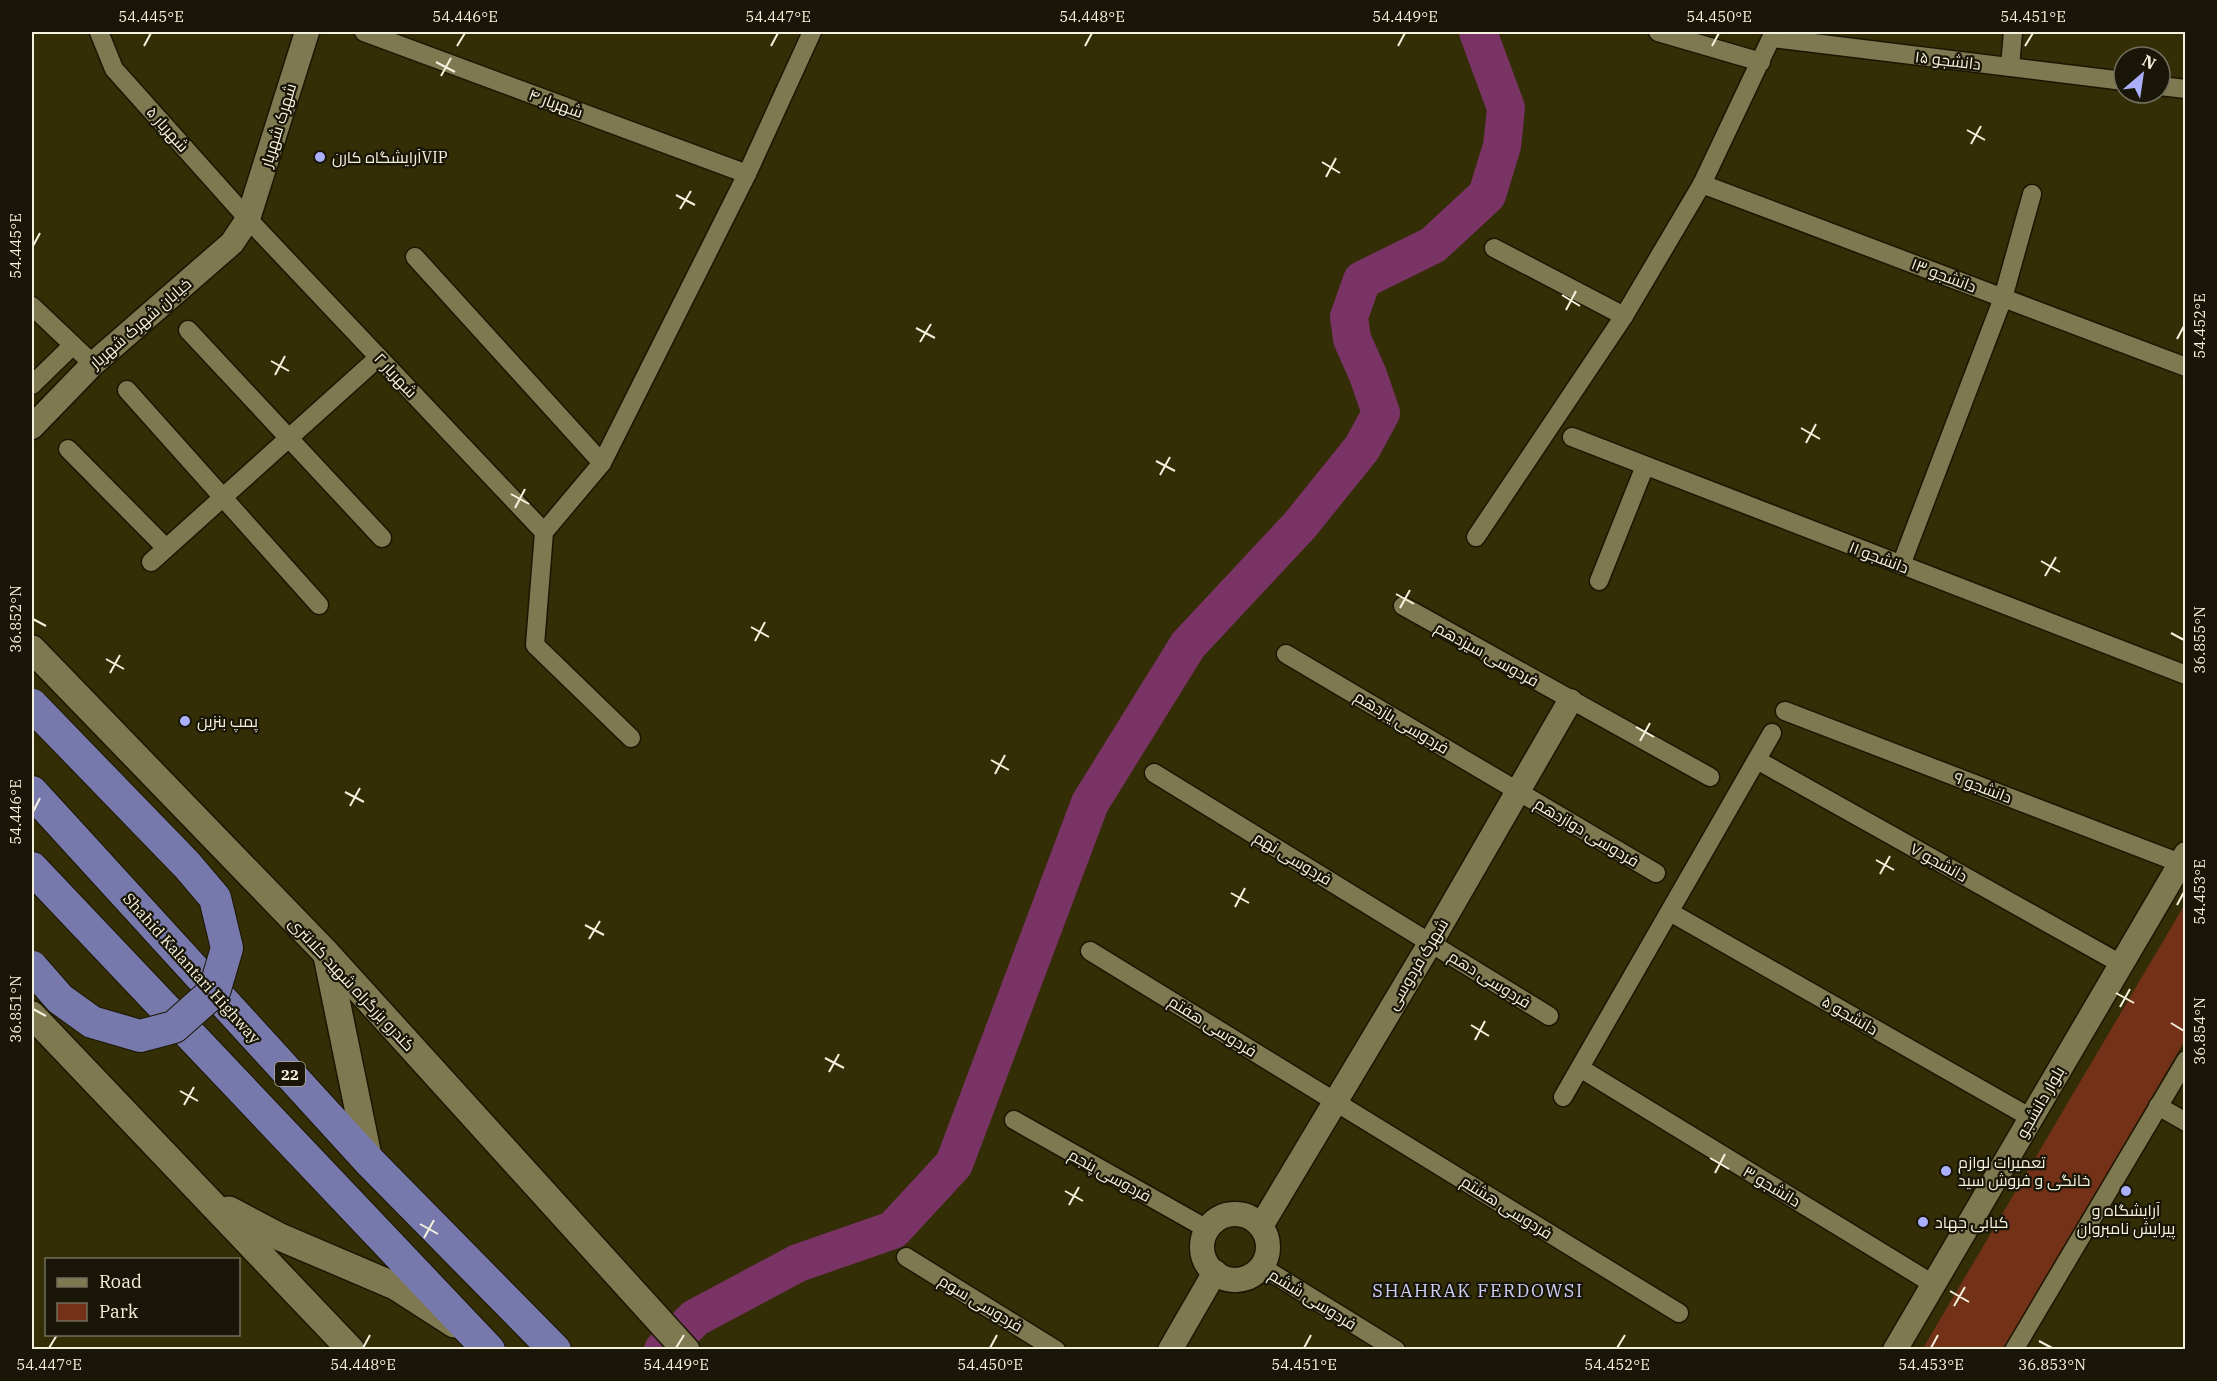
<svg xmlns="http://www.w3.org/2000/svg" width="2217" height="1381" font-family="'IBM Plex Serif',Cairo,serif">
  <rect width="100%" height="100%" fill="#342e07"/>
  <polygon fill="#733118" points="2185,904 2185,1040 2005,1349 1922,1350"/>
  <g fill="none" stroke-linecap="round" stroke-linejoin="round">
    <polyline stroke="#793364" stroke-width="38" points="663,1350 695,1318 798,1263 893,1230 954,1164 1090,803 1188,645 1300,525 1362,448 1381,413 1368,375 1352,339 1349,317 1362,280 1433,245 1487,195 1502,146 1506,108 1478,32"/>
    <g stroke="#1b1600" stroke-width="21">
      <g id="minor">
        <polyline points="99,32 114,69 248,219 544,532"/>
        <polyline points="364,32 747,174"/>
        <polyline points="1658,32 1761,62"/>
        <polyline points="1773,38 2124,81"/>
        <polyline points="2010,67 2013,32"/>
        <polyline points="2160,86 2186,89"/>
        <polyline points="1702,184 2186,367"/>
        <polyline points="1494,248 1624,316"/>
        <polyline points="415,257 602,463"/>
        <polyline points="32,306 93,364"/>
        <polyline points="188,330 382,538"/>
        <polyline points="32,385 73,345"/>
        <polyline points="127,390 319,605"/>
        <polyline points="1572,437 2186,675"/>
        <polyline points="68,449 166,548"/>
        <polyline points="1476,537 1624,316 1702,184 1774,32"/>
        <polyline points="151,562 379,357"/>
        <polyline points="1901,565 2003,298 2032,194"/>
        <polyline points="1599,581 1645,466"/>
        <polyline points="1403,606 1710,777"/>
        <polyline points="1286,654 1656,873"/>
        <polyline points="1785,711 2180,863"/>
        <polyline points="631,738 535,645 544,532 602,463 747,174 812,32"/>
        <polyline points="1757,760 2121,964"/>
        <polyline points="1154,773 1549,1016"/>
        <polyline points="1670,912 2031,1118"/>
        <polyline points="1090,951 1679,1313"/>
        <polyline points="1580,1068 1933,1284"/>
        <polyline points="1563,1097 1772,733"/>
        <polyline points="2158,1106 2186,1122"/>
        <polyline points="1014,1120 1207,1229"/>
        <polyline points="906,1257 1056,1350"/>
        <polyline points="1262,1267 1396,1350"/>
        <polyline points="2014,1350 2186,1060"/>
      </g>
    </g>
    <g stroke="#1b1600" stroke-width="27">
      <g id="tertiary">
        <polyline points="32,427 93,364 232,243 248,219 307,32"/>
        <circle cx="1235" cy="1247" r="33"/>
        <polyline points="1261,1226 1431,942 1570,701"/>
        <polyline points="1170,1350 1215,1272"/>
        <polyline points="1895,1350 2186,854"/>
      </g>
    </g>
    <g stroke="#1b1600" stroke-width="30">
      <g id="secondary">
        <polyline points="32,649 327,954 686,1350"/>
        <polyline points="327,956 369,1161"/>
        <polyline points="32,1015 351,1350"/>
        <polyline points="229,1210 280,1237 395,1286 454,1324"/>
      </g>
    </g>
    <g stroke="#1b1600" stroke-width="34">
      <g id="trunk">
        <polyline points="32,792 369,1161 555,1350"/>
        <polyline points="32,868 489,1350"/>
      </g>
    </g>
    <use href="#minor" stroke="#7f7952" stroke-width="18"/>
    <use href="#tertiary" stroke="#7f7952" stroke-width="24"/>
    <use href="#secondary" stroke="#7f7952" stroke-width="27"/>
    <use href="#trunk" stroke="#7779ac" stroke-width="32"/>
    <g stroke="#1b1600" stroke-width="34" stroke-linecap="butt">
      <polyline id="trunk-bridge" points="32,705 187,865 215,898 227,948 215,989 209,996 174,1027 140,1036 92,1022 60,999 32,967"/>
    </g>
    <use href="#trunk-bridge" stroke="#7779ac" stroke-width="32"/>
  </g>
  <path fill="none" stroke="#f4f1dc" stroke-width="2" d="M144 46 151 33M457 46 465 33M771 46 778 33M1085 46 1092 33M1398 46 1405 33M1712 46 1719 33M2025 46 2033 33M436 62 455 72M441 76 451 58M1967 130 1985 140M1971 144 1981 126M1322 162 1340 173M1326 177 1336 158M676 195 695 205M680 209 691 191M33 246 40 233M1562 295 1580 306M1566 310 1576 291M916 328 935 338M2177 339 2184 326M920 342 931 324M271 361 289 371M275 375 285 356M1801 428 1820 439M1806 443 1816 424M1156 461 1175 471M1160 475 1170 457M511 494 529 504M515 508 525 489M2041 561 2060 572M2045 576 2056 557M1396 594 1414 604M1400 608 1410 590M33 619 46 626M751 627 769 637M2171 633 2184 640M755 641 765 622M106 659 124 669M110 673 120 655M1636 727 1654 737M1640 741 1650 723M991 760 1009 770M995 774 1005 755M345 792 364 802M350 806 360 788M33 812 40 798M1876 860 1894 870M1880 874 1890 856M1231 893 1249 903M2177 905 2184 892M1235 907 1245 888M585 925 604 935M589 939 600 921M2116 993 2134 1003M2120 1007 2130 989M33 1009 46 1016M2171 1023 2184 1031M1471 1025 1489 1036M1475 1040 1485 1021M825 1058 844 1068M829 1072 839 1054M180 1091 198 1101M184 1105 194 1087M1710 1158 1729 1169M1715 1173 1725 1154M1065 1191 1083 1201M1069 1205 1079 1187M420 1224 438 1234M424 1238 434 1220M1950 1291 1969 1302M1954 1306 1965 1287M2039 1341 2052 1348M49 1348 57 1335M363 1348 370 1335M676 1348 684 1335M990 1348 997 1335M1304 1348 1311 1335M1617 1348 1625 1335M1931 1348 1938 1335"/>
  <g fill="#aab0fb" stroke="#191607" stroke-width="2">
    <circle cx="320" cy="157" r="6"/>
    <circle cx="185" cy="721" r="6"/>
    <circle cx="1946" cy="1171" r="6"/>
    <circle cx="2126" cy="1191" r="6"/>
    <circle cx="1923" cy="1222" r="6"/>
  </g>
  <g text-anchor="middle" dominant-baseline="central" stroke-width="4.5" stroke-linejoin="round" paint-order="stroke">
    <rect fill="#191607" stroke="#b2af9c" stroke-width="1.5" x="275" y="1062" width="30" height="24" rx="4.5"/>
    <g font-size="15" font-weight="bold" fill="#f4f1dc">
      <text x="290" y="1074">22</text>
    </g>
    <g font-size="16" fill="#f4f1dc" stroke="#191607">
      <text transform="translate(1948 60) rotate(7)">دانشجو ۱۵</text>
      <text transform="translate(556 103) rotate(20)">شهریار ۴</text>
      <text transform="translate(278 125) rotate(-73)">شهرک شهریار</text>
      <text transform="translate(168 129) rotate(48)">۵ شهریار</text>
      <text transform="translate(1944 275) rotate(21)">دانشجو ۱۳</text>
      <text transform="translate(140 323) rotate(-41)">خیابان شهرک شهریار</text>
      <text transform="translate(396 375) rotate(47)">۲ شهریار</text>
      <text transform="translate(1879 557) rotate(21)">دانشجو ۱۱</text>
      <text transform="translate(1487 654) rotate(29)">فردوسی سیزدهم</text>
      <text transform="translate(1402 722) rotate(31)">فردوسی یازدهم</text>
      <text transform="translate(1983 787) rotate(21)">دانشجو ۹</text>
      <text transform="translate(1587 832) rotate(31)">فردوسی دوازدهم</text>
      <text transform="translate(1293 858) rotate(31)">فردوسی نهم</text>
      <text transform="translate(1939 862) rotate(29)">دانشجو ۷</text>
      <text transform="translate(1417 964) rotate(-59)">شهرک فردوسی</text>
      <text transform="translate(192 968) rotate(48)">Shahid Kalantari Highway</text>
      <text transform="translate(1490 979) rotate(32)">فردوسی دهم</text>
      <text transform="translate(352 984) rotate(47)">کندرو بزرگراه شهید کلانتری</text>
      <text transform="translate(1850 1015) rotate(30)">دانشجو ۵</text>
      <text transform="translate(1213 1026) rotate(32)">فردوسی هفتم</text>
      <text transform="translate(2040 1102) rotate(-60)">بلوار دانشجو</text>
      <text transform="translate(1110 1175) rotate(29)">فردوسی پنجم</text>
      <text transform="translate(1772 1186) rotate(31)">دانشجو ۳</text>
      <text transform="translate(1507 1207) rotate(32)">فردوسی هشتم</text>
      <text transform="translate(1313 1299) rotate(32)">فردوسی ششم</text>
      <text transform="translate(981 1303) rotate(31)">فردوسی سوم</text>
    </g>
    <g font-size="16" fill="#f4f1dc" stroke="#191607" text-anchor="start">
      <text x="332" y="157">آرایشگاه کارنVIP</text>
      <text x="197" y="721">پمپ بنزین</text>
      <text x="1958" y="1162">تعمیرات لوازم<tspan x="1958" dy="18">خانگی و فروش سید</tspan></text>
      <text x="2126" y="1210" text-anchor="middle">آرایشگاه و<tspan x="2126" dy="18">پیرایش نامبروان</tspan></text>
      <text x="1935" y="1222">کبابی جهاد</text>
    </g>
    <g font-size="18" letter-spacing="1.5" fill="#ccd0fb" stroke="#191607">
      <text x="1478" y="1290">SHAHRAK FERDOWSI</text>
    </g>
  </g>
  <rect width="2217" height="1381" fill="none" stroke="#191607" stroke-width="66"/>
  <rect x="45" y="1258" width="195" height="78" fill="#191607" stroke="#716e5c" stroke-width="1.5"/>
  <rect x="57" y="1278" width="30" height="9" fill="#7f7952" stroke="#716e5c" stroke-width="1.5"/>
  <text x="99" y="1288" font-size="18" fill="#f4f1dc">Road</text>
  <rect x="57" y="1303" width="30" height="18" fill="#733118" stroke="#716e5c" stroke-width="1.5"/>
  <text x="99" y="1318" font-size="18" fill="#f4f1dc">Park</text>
  <g transform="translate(2142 75) rotate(29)"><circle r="28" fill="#191607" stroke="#716e5c" stroke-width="1.5"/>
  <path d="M0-4.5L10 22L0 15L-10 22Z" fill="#aab0fb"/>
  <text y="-9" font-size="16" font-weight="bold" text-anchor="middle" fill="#f4f1dc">N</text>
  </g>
  <rect x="33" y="33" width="2151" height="1315" fill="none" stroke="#f4f1dc" stroke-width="2"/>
  <g font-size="15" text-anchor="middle" fill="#f4f1dc">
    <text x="151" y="22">54.445°E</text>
    <text x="465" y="22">54.446°E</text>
    <text x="778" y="22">54.447°E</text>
    <text x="1092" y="22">54.448°E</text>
    <text x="1405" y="22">54.449°E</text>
    <text x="1719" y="22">54.450°E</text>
    <text x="2033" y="22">54.451°E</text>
    <text transform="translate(16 246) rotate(-90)" y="5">54.445°E</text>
    <text transform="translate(2200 326) rotate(-90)" y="5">54.452°E</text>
    <text transform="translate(16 619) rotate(-90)" y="5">36.852°N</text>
    <text transform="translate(2200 640) rotate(-90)" y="5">36.855°N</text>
    <text transform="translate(16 812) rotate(-90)" y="5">54.446°E</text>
    <text transform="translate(2200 892) rotate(-90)" y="5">54.453°E</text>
    <text transform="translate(16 1009) rotate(-90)" y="5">36.851°N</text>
    <text transform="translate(2200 1031) rotate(-90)" y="5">36.854°N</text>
    <text x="49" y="1370">54.447°E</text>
    <text x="363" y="1370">54.448°E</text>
    <text x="676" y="1370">54.449°E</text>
    <text x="990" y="1370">54.450°E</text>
    <text x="1304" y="1370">54.451°E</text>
    <text x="1617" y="1370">54.452°E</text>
    <text x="1931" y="1370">54.453°E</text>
    <text x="2052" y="1370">36.853°N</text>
  </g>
</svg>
